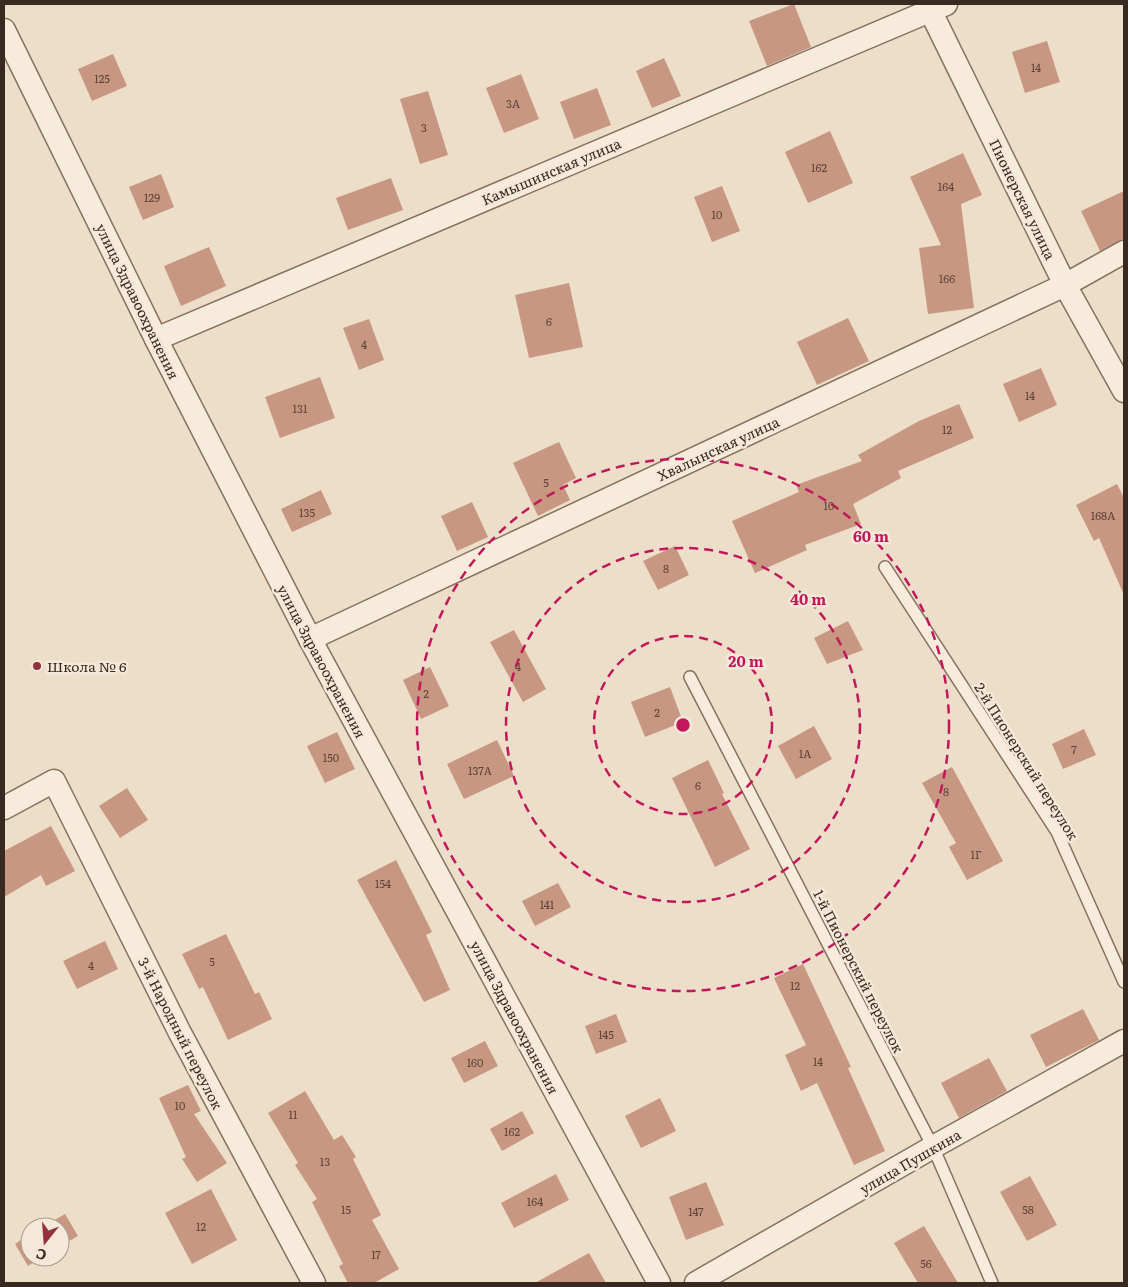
<svg xmlns="http://www.w3.org/2000/svg" width="1128" height="1287" font-family="Literata,serif">
  <rect width="100%" height="100%" fill="#ecdec9"/>
  <g fill="#c89781">
    <polygon points="794,4 811,47 767,66 749,21"/>
    <polygon points="1047,41 1060,82 1025,93 1012,52"/>
    <polygon points="113,54 127,86 92,101 78,69"/>
    <polygon points="664,58 681,96 652,108 636,71"/>
    <polygon points="521,74 539,119 504,133 486,88"/>
    <polygon points="597,88 611,125 574,139 560,102"/>
    <polygon points="428,91 448,155 420,164 400,99"/>
    <polygon points="830,131 853,183 808,203 785,152"/>
    <polygon points="963,153 982,195 961,204 974,308 928,314 919,248 941,245 910,177"/>
    <polygon points="161,174 174,207 143,220 129,187"/>
    <polygon points="391,178 403,210 348,230 336,198"/>
    <polygon points="722,186 740,231 712,242 694,197"/>
    <polygon points="1124,191 1124,239 1118,241 1100,251 1081,211"/>
    <polygon points="209,247 226,286 181,306 164,266"/>
    <polygon points="569,283 583,347 529,358 515,295"/>
    <polygon points="848,318 869,361 817,385 797,342"/>
    <polygon points="369,319 384,360 359,370 343,328"/>
    <polygon points="1041,368 1057,405 1019,422 1003,384"/>
    <polygon points="320,377 335,418 280,438 265,397"/>
    <polygon points="959,404 974,438 898,471 901,478 853,504 861,524 805,545 807,550 755,573 732,521 799,492 796,485 862,461 858,455 919,421"/>
    <polygon points="559,442 576,478 563,485 570,500 538,516 513,463"/>
    <polygon points="1117,484 1124,498 1124,595 1099,538 1094,541 1076,505"/>
    <polygon points="321,490 332,514 292,532 281,509"/>
    <polygon points="472,502 488,537 457,551 441,516"/>
    <polygon points="675,546 689,575 658,590 643,561"/>
    <polygon points="848,621 863,650 827,664 814,638"/>
    <polygon points="514,630 546,689 523,702 490,642"/>
    <polygon points="430,667 449,706 421,719 403,680"/>
    <polygon points="670,687 683,722 645,737 631,702"/>
    <polygon points="814,726 832,759 796,779 778,746"/>
    <polygon points="1084,729 1096,755 1063,769 1052,744"/>
    <polygon points="337,732 355,769 325,783 307,746"/>
    <polygon points="497,740 514,776 464,799 447,764"/>
    <polygon points="708,760 724,793 722,794 750,849 715,867 672,778"/>
    <polygon points="952,767 1003,861 967,880 949,847 956,843 922,783"/>
    <polygon points="127,788 148,820 120,838 99,806"/>
    <polygon points="51,826 75,871 46,886 41,875 4,897 4,851"/>
    <polygon points="396,860 432,932 426,935 450,990 424,1002 357,880"/>
    <polygon points="558,883 571,907 535,926 522,901"/>
    <polygon points="226,934 255,994 259,992 272,1019 228,1040 203,987 199,989 182,954"/>
    <polygon points="105,941 118,969 77,989 63,961"/>
    <polygon points="803,964 851,1067 848,1068 885,1151 854,1165 817,1083 801,1091 785,1055 806,1045 774,978"/>
    <polygon points="1083,1009 1099,1040 1046,1067 1030,1035"/>
    <polygon points="616,1014 627,1042 596,1054 585,1026"/>
    <polygon points="485,1041 498,1066 464,1083 451,1058"/>
    <polygon points="989,1058 1007,1091 959,1118 941,1083"/>
    <polygon points="188,1085 201,1111 194,1114 227,1163 197,1182 182,1159 186,1157 159,1098"/>
    <polygon points="305,1091 334,1140 342,1135 356,1157 353,1159 381,1215 372,1220 399,1269 374,1283 348,1283 339,1266 343,1264 312,1202 317,1199 295,1165 298,1163 268,1113"/>
    <polygon points="660,1098 676,1131 641,1148 625,1116"/>
    <polygon points="522,1111 534,1133 502,1151 490,1129"/>
    <polygon points="556,1174 569,1200 514,1228 501,1203"/>
    <polygon points="1030,1176 1057,1225 1027,1241 1000,1192"/>
    <polygon points="706,1182 724,1225 686,1240 669,1197"/>
    <polygon points="211,1189 237,1240 192,1264 165,1213"/>
    <polygon points="65,1214 78,1236 60,1246 60,1227 43,1227"/>
    <polygon points="924,1226 958,1283 918,1283 894,1243"/>
    <polygon points="30,1234 30,1257 42,1257 28,1266 15,1244"/>
    <polygon points="589,1253 606,1283 535,1283"/>
  </g>
  <g fill="none" stroke-linecap="round" stroke-linejoin="round">
    <g stroke="#87705f" stroke-width="14">
      <g id="service">
        <polyline points="885,567 1057,832 1124,982"/>
        <polyline points="690,677 933,1147 992,1283"/>
      </g>
    </g>
    <g stroke="#87705f" stroke-width="25">
      <g id="minor">
        <polyline points="927,4 1065,285 1124,391"/>
        <polyline points="4,30 156,339 310,639 659,1283"/>
        <polyline points="156,339 946,4"/>
        <polyline points="310,639 1065,285 1124,252"/>
        <polyline points="4,808 54,781 180,1033 314,1283"/>
        <polyline points="696,1283 933,1147 1124,1041"/>
      </g>
    </g>
    <use href="#service" stroke="#f7ecdc" stroke-width="11"/>
    <use href="#minor" stroke="#f7ecdc" stroke-width="22"/>
  </g>
  <g fill="none" stroke="#c2185b" stroke-width="2.5" stroke-dasharray="9 6">
    <circle cx="683" cy="725" r="89"/>
    <circle cx="683" cy="725" r="177"/>
    <circle cx="683" cy="725" r="266"/>
  </g>
  <circle fill="#93323d" stroke="#f4e9d8" stroke-width="2" cx="37" cy="666" r="5"/>
  <g text-anchor="middle" dominant-baseline="central" stroke-width="5" stroke-linejoin="round" paint-order="stroke">
    <g font-size="11" fill="#5d4539">
      <text x="1036" y="67">14</text>
      <text x="102" y="78">125</text>
      <text x="513" y="103">3А</text>
      <text x="424" y="127">3</text>
      <text x="819" y="167">162</text>
      <text x="946" y="186">164</text>
      <text x="152" y="197">129</text>
      <text x="717" y="214">10</text>
      <text x="947" y="278">166</text>
      <text x="549" y="321">6</text>
      <text x="364" y="344">4</text>
      <text x="1030" y="395">14</text>
      <text x="300" y="408">131</text>
      <text x="947" y="429">12</text>
      <text x="546" y="482">5</text>
      <text x="829" y="505">10</text>
      <text x="307" y="512">135</text>
      <text x="1103" y="515">168А</text>
      <text x="666" y="568">8</text>
      <text x="518" y="666">4</text>
      <text x="426" y="693">2</text>
      <text x="657" y="712">2</text>
      <text x="1074" y="749">7</text>
      <text x="805" y="753">1А</text>
      <text x="331" y="757">150</text>
      <text x="480" y="770">137А</text>
      <text x="698" y="785">6</text>
      <text x="946" y="791">8</text>
      <text x="976" y="854">1Г</text>
      <text x="383" y="883">154</text>
      <text x="547" y="904">141</text>
      <text x="212" y="961">5</text>
      <text x="91" y="965">4</text>
      <text x="795" y="985">12</text>
      <text x="606" y="1034">145</text>
      <text x="818" y="1061">14</text>
      <text x="475" y="1062">160</text>
      <text x="180" y="1105">10</text>
      <text x="293" y="1114">11</text>
      <text x="512" y="1131">162</text>
      <text x="325" y="1161">13</text>
      <text x="535" y="1201">164</text>
      <text x="346" y="1209">15</text>
      <text x="1028" y="1209">58</text>
      <text x="696" y="1211">147</text>
      <text x="201" y="1226">12</text>
      <text x="376" y="1254">17</text>
      <text x="926" y="1263">56</text>
    </g>
    <g font-size="14" fill="#392a21" stroke="#f4e9d8">
      <text transform="translate(551 171) rotate(-23)">Камышинская улица</text>
      <text transform="translate(1023 199) rotate(64)">Пионерская улица</text>
      <text transform="translate(138 301) rotate(64)">улица Здравоохранения</text>
      <text transform="translate(718 448) rotate(-25)">Хвалынская улица</text>
      <text transform="translate(322 661) rotate(62)">улица Здравоохранения</text>
      <text transform="translate(1027 761) rotate(58)">2-й Пионерский переулок</text>
      <text transform="translate(859 971) rotate(63)">1-й Пионерский переулок</text>
      <text transform="translate(515 1017) rotate(62)">улица Здравоохранения</text>
      <text transform="translate(181 1033) rotate(63)">3-й Народный переулок</text>
      <text transform="translate(910 1161) rotate(-30)">улица Пушкина</text>
    </g>
    <g font-size="14" fill="#392a21" stroke="#f4e9d8" text-anchor="start">
      <text x="47" y="666">Школа № 6</text>
    </g>
  </g>
  <circle cx="683" cy="725" r="8" fill="#c2185b" stroke="#f4e9d8" stroke-width="2.5"/>
  <g font-size="15" text-anchor="middle" font-weight="bold" fill="#c2185b" stroke="#f4e9d8" stroke-width="5" stroke-linejoin="round" paint-order="stroke">
    <text x="871" y="542">60 m</text>
    <text x="808" y="605">40 m</text>
    <text x="746" y="667">20 m</text>
  </g>
  <rect width="1128" height="1287" fill="none" stroke="#392a21" stroke-width="10"/>
  <g transform="translate(45 1242) rotate(197)"><circle r="24" fill="#f4e9d8" stroke="#a99d8f"/>
  <path d="M0-4L9 19L0 12L-9 19Z" fill="#93323d"/>
  <text y="-8" font-size="14" font-weight="bold" text-anchor="middle" fill="#392a21">С</text>
  </g>
</svg>
